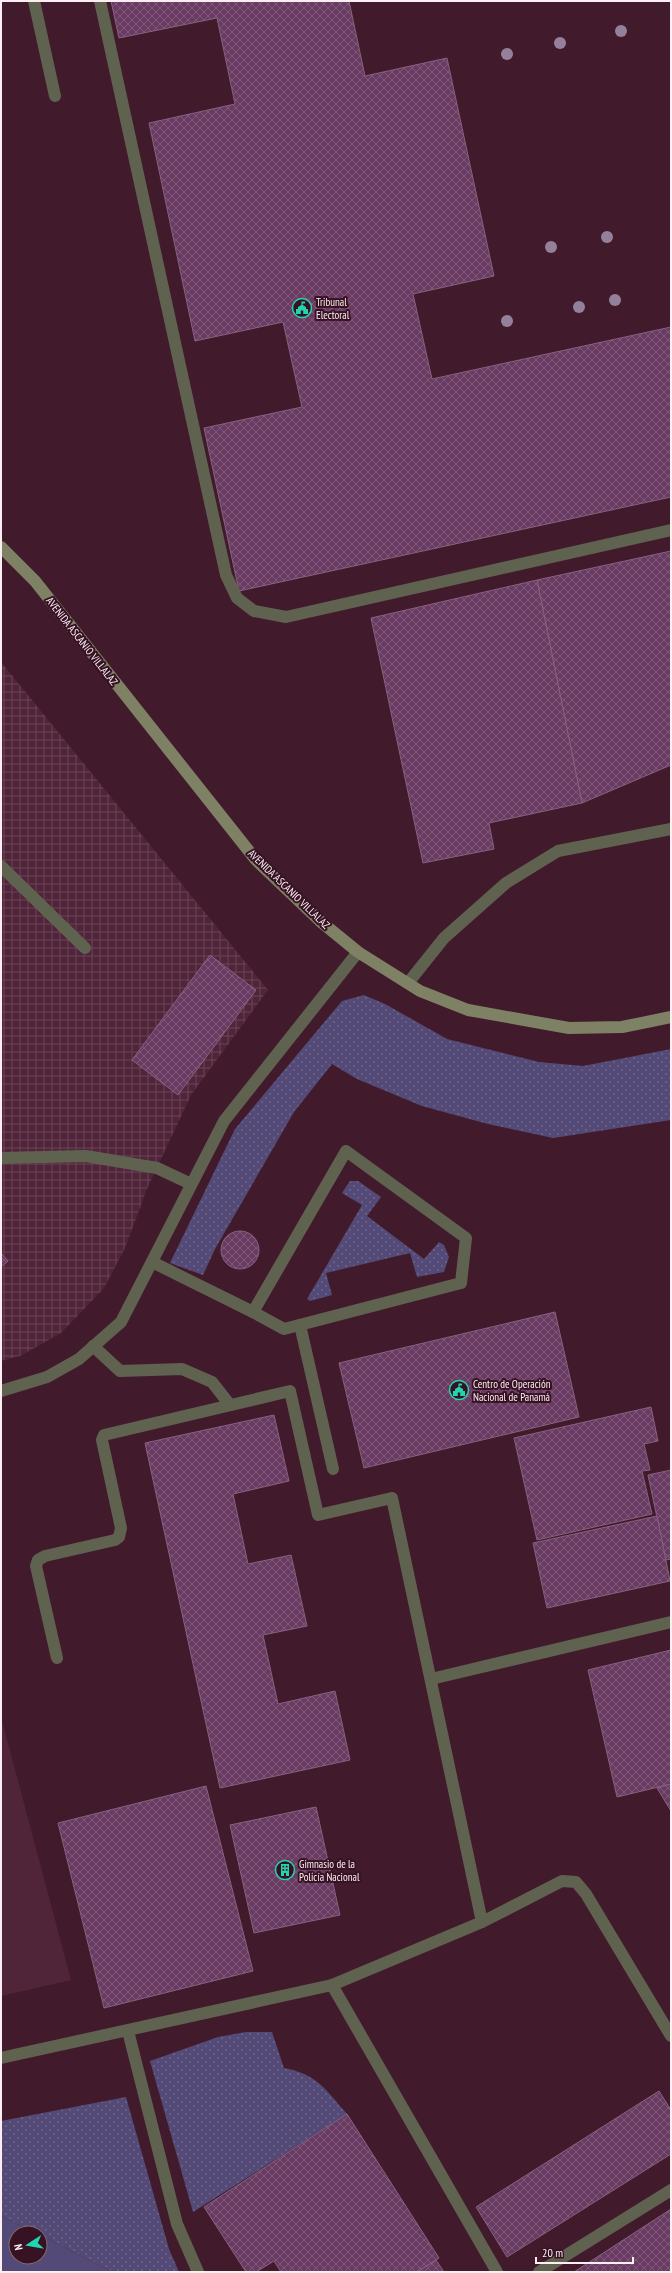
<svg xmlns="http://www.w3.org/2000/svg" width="672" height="2273" font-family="'PT Sans Narrow',sans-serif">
  <defs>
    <pattern id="industrial-grid" width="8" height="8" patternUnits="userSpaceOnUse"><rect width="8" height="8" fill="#512539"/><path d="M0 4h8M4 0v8" fill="none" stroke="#6b4556"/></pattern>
    <pattern id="grass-dots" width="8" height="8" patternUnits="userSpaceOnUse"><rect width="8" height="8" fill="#544a77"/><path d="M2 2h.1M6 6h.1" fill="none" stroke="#6e648b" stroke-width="1.8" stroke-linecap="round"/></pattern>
    <pattern id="building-cross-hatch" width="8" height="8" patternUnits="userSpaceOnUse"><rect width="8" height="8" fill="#6a3b62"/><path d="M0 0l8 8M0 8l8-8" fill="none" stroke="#805879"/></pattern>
  </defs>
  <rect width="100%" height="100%" fill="#411b2c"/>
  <polygon fill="#512539" points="1,1717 71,1980 1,1996"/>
  <polygon fill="url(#industrial-grid)" points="1,662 268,990 191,1095 147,1189 125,1248 104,1288 61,1333 20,1356 1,1361"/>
  <g fill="url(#grass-dots)">
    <polygon points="364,995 385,1004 447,1039 539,1062 583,1066 671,1049 671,1120 553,1138 488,1124 422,1106 357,1079 332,1064 294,1112 215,1249 203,1275 170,1263 235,1129 342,1001"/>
    <polygon points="350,1181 358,1181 381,1197 367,1216 424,1259 439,1242 444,1245 449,1257 444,1272 417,1277 410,1253 326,1273 332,1295 310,1301 307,1299 362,1205 342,1193"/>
    <path d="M246 2032H272L284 2068C317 2074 326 2090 347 2114L193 2212 150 2061 218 2037Z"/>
    <polygon points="126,2097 169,2249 179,2272 113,2272 40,2235 40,2233 35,2233 1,2216 1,2121"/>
  </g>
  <polygon fill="#544a77" points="1,2216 35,2233 16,2233 16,2257 40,2257 40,2235 113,2272 1,2272"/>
  <g fill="url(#building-cross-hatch)" stroke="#85627f">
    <polygon points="111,1 349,1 365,76 447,58 494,276 413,294 432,379 671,327 671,497 239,591 204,428 302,407 283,322 195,341 149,123 235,104 217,18 119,38"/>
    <polygon points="671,551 671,765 582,803 537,580"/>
    <polygon points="537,580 582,803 489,823 494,849 423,863 371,618"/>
    <polygon points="210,955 256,990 178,1095 132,1060"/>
    <circle cx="240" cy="1250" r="19"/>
    <polygon points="1,1253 8,1261 1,1267"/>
    <polygon points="555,1312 579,1417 364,1468 339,1363"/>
    <polygon points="651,1407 658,1441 644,1444 650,1470 642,1471 652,1514 537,1540 514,1438"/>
    <polygon points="274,1415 289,1481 233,1494 248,1564 291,1555 307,1626 263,1635 278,1704 335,1691 350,1760 220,1788 145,1443"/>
    <polygon points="671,1470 671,1559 666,1560 648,1475"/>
    <polygon points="657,1516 670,1581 547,1608 533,1543"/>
    <polygon points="671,1650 671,1784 617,1797 588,1670"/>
    <polygon points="671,1784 671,1811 657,1788"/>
    <polygon points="206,1786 253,1971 104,2008 58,1823"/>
    <polygon points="316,1807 340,1915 254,1933 230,1825"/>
    <polygon points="659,2091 671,2110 671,2154 507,2257 476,2207"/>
    <polygon points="347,2114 439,2258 417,2272 281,2272 274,2261 256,2272 246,2272 204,2207"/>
    <polygon points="671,2209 671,2272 574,2272"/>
    <polygon points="436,2260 444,2272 417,2272"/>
  </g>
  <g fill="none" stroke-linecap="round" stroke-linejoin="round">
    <g stroke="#606250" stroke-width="12">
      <polyline points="34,1 55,96"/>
      <polyline points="100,1 226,575 237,598 254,611 286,617 671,530"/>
      <polyline points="1,866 85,948"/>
      <polyline points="408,983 444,938 506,883 558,851 671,829"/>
      <polygon points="346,1151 466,1238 461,1283 284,1329 253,1312"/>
      <polyline points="1,1158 86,1156 157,1168 191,1184"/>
      <polyline points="152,1262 253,1312"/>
      <polyline points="300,1325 333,1469"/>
      <polyline points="93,1346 120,1371 182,1369 212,1382 230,1405"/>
      <polyline points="1,1391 47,1377 79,1359 121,1322 224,1121 358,952"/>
      <polyline points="57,1658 36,1566 38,1560 45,1556 115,1540 119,1537 121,1528 102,1440 104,1435 290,1391 318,1515 392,1498 482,1922"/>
      <polyline points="431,1679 671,1622"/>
      <polyline points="332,1985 497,2272"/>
      <polyline points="128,2031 177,2224 198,2272"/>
      <polyline points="1,2058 332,1985 482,1922 562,1881 576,1882 586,1894 671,2036"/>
      <polyline points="539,2272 671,2190"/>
    </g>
    <polyline stroke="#7e8164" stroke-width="12" points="1,547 35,581 256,860 320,921 358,952 420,991 468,1010 569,1028 622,1027 671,1017"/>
  </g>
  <g fill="#95809b">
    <circle cx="621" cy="31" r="6"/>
    <circle cx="560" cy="43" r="6"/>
    <circle cx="507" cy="54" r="6"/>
    <circle cx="607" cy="237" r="6"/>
    <circle cx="551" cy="247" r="6"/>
    <circle cx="615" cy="300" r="6"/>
    <circle cx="579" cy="307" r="6"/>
    <circle cx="507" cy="321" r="6"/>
  </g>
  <defs>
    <g id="civic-ring" transform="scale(1)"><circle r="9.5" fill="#361223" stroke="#23d5af" stroke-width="1.5"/><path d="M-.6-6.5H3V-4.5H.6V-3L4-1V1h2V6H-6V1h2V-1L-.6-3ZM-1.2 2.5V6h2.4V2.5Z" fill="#23d5af"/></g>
    <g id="building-ring" transform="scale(1)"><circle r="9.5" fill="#361223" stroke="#23d5af" stroke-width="1.5"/><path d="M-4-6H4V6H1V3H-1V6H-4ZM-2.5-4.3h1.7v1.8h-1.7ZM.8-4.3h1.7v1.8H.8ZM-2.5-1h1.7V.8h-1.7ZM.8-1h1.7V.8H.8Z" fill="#23d5af"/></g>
  </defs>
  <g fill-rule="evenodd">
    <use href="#civic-ring" x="302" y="308"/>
    <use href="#civic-ring" x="459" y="1390"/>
    <use href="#building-ring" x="285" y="1870"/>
  </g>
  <g text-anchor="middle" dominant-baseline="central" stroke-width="4" stroke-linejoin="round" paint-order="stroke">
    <g font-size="11" fill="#fdeef3" stroke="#361223" text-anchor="start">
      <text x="316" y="302">Tribunal<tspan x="316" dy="13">Electoral</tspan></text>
      <text x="473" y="1384">Centro de Operación<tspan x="473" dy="13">Nacional de Panamá</tspan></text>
      <text x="299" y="1864">Gimnasio de la<tspan x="299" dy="13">Policía Nacional</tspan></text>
    </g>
    <g font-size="11" fill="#fdeef3" stroke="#361223">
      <text transform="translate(82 641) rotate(52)">AVENIDA ASCANIO VILLALAZ</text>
      <text transform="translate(289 889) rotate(44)">AVENIDA ASCANIO VILLALAZ</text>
    </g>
  </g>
  <rect width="672" height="2273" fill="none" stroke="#fdeef3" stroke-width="4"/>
  <g transform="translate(28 2245) rotate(258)"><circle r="19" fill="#361223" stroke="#866a76"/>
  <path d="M0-3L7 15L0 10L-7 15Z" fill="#23d5af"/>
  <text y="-6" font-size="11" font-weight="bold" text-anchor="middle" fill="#fdeef3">N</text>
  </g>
  <path d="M536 2257v6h97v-6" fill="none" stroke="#fdeef3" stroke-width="2"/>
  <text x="542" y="2257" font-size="12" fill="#fdeef3" stroke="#361223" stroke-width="3" paint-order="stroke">20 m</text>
</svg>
